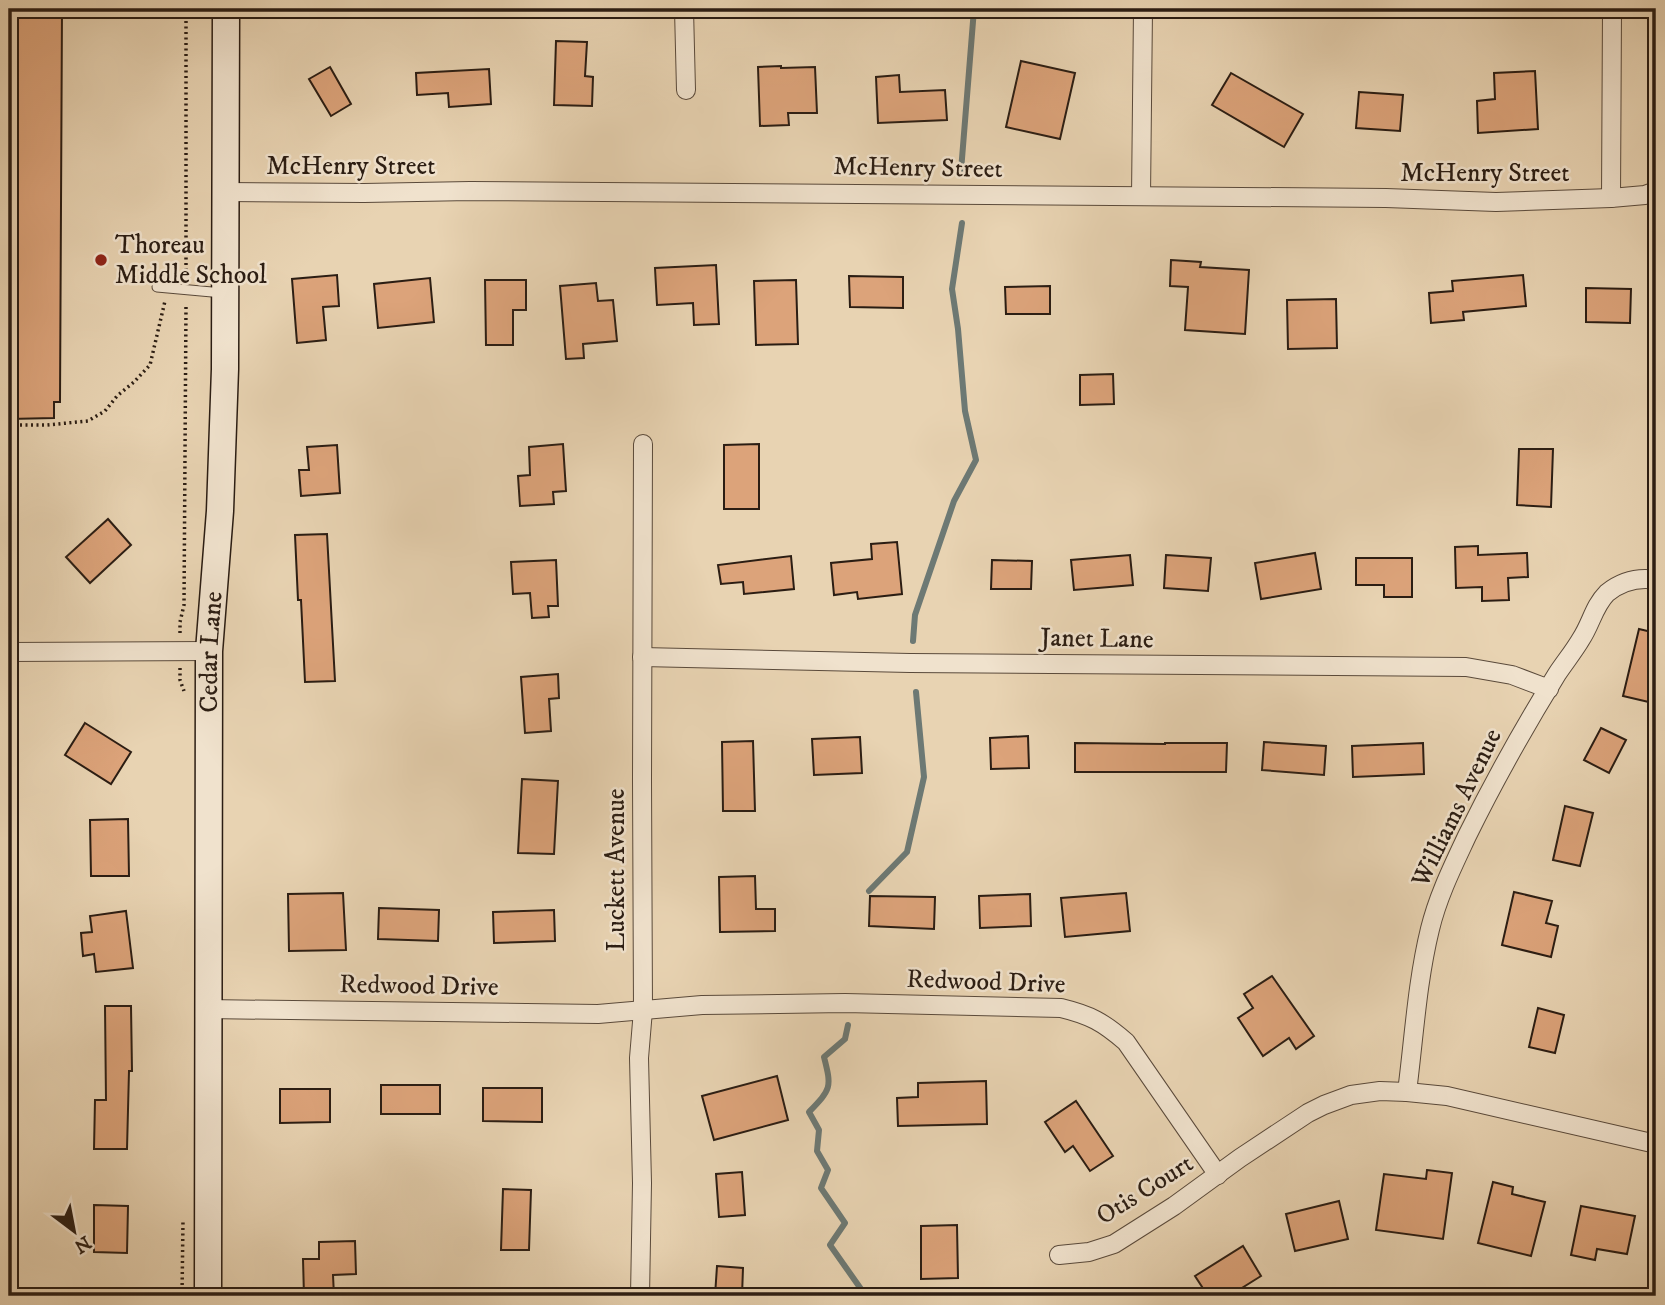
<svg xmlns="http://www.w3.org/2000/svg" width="1665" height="1305" font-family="'IM FELL DW Pica',serif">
  <rect width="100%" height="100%" fill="#e8d3b2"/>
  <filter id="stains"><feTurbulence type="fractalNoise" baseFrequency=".00286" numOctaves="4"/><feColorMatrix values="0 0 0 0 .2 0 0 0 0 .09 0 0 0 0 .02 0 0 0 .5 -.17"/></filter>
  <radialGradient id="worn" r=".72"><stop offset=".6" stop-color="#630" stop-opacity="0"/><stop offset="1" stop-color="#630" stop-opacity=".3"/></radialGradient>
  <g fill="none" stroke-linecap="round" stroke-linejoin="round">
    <g stroke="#6d7974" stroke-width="6">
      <polyline points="961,171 974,9"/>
      <polyline points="913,641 915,615 954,501 976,460 965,411 958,329 952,289 962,223"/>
      <polyline points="869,891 907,852 924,777 916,692"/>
      <path d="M848 1025 845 1039 824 1057C832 1088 831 1089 809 1112L819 1130 817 1151 828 1170 821 1188 845 1223 830 1245 861 1289 854 1296"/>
    </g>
  </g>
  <g fill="#dca37a" stroke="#2b1d13" stroke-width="2">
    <polygon points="9,9 62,9 60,402 54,402 54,418 9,419"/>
    <polygon points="556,41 587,42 585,76 593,77 592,106 554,105"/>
    <polygon points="1021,61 1075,73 1060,139 1006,127"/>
    <polygon points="781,66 781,68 815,67 817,113 788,113 789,125 760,126 758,67"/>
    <polygon points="330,67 351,104 331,116 309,79"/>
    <polygon points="489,69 491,104 449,107 448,93 417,95 416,73"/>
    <polygon points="1535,71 1538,129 1478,133 1477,101 1495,99 1494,73"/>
    <polygon points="1231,73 1303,114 1284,147 1212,105"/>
    <polygon points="899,75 900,92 945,90 947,120 878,123 876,77"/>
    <polygon points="1359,92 1403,95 1400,131 1356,128"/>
    <polygon points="1171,260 1201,262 1200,267 1249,270 1245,334 1185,330 1188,287 1170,286"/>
    <polygon points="716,265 719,324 694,325 693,303 657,305 655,268"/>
    <polygon points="337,275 339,306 323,307 326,340 297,343 292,279"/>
    <polygon points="1523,275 1526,306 1463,312 1464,320 1431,323 1429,293 1453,291 1452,281"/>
    <polygon points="849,276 903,277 903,308 850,307"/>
    <polygon points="430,278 434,322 378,328 374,284"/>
    <polygon points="485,280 526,280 526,310 513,310 513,345 486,345"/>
    <polygon points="796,280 798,344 756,345 754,281"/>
    <polygon points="596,283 598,301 613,300 617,341 583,344 584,358 566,359 560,286"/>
    <polygon points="1050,286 1050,314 1006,314 1005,287"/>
    <polygon points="1586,288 1631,289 1630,323 1586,322"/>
    <polygon points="1336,299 1337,348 1288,349 1287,300"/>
    <polygon points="1113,374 1114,404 1080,405 1080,375"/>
    <polygon points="563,444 566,491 553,492 554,504 520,506 518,476 530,475 529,447"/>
    <polygon points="759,444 759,509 724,509 724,445"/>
    <polygon points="337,445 340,493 301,496 299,470 309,470 307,447"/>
    <polygon points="1519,449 1553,449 1551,507 1517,505"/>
    <polygon points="108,519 131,545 90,583 66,557"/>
    <polygon points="327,534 335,681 305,682 301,600 298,600 295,535"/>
    <polygon points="897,542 902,594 858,599 857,592 834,595 831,563 872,559 871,544"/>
    <polygon points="1478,546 1478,555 1527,553 1528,577 1508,578 1509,600 1482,601 1482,587 1456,588 1455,547"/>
    <polygon points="1315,553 1321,589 1261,599 1255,563"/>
    <polygon points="1130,555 1133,585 1074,590 1071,560"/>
    <polygon points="1166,555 1211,558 1208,591 1164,588"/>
    <polygon points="791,556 794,589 744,594 743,582 721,584 718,565"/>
    <polygon points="1356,558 1412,558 1412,597 1384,597 1384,585 1356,585"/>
    <polygon points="556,560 558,606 548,606 549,617 532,618 530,593 513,594 511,562"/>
    <polygon points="992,560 1032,561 1031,589 991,589"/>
    <polygon points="1639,629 1656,633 1656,689 1653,703 1623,696"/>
    <polygon points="558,674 559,698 549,699 551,731 525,733 521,677"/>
    <polygon points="85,723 131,752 111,784 65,755"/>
    <polygon points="1601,728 1626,740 1609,773 1584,760"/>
    <polygon points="1028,736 1029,768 991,769 990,738"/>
    <polygon points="860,737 862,773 814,775 812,739"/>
    <polygon points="753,741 755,811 723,811 722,742"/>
    <polygon points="1264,742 1326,746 1324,775 1262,770"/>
    <polygon points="1075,743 1165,744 1165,743 1227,743 1226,772 1075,772"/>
    <polygon points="1423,743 1424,774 1353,777 1352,746"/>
    <polygon points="522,779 558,781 554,854 518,853"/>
    <polygon points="1565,806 1593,813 1580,866 1553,860"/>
    <polygon points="128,819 129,876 91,876 90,820"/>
    <polygon points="755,876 756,909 775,909 775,931 720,932 719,877"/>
    <polygon points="1514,892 1552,901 1546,923 1558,926 1551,957 1502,945"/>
    <polygon points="343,893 346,950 289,951 288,894"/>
    <polygon points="1126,893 1130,931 1065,937 1061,898"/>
    <polygon points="1030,894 1031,926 980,928 979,896"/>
    <polygon points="870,896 935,897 934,929 869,926"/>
    <polygon points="379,908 439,910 438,941 378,939"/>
    <polygon points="554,910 555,941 494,943 493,912"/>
    <polygon points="126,911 133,968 96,972 94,954 83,956 81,933 92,932 90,916"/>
    <polygon points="1272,976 1314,1036 1296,1049 1289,1038 1263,1056 1238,1018 1253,1008 1244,994"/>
    <polygon points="105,1006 131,1006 132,1071 129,1071 127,1149 94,1149 95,1100 106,1100"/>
    <polygon points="1538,1008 1564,1015 1555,1053 1529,1047"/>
    <polygon points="777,1076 788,1120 714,1140 702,1096"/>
    <polygon points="986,1081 987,1124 898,1126 897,1098 918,1097 918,1083"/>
    <rect x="381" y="1085" width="59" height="29"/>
    <polygon points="483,1088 542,1088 542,1122 483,1121"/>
    <polygon points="280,1089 330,1089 330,1122 280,1123"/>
    <polygon points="1076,1101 1113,1156 1090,1171 1073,1146 1065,1152 1045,1122"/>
    <polygon points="1427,1170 1452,1173 1443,1239 1376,1230 1384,1174 1426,1179"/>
    <polygon points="742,1172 745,1215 719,1217 716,1174"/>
    <polygon points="1493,1182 1513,1187 1512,1194 1545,1202 1531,1256 1478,1243"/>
    <polygon points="503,1189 531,1190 529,1250 501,1250"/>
    <polygon points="1339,1201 1348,1239 1295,1251 1286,1214"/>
    <polygon points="94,1205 128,1206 127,1253 94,1252"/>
    <polygon points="1581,1206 1635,1216 1627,1254 1597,1249 1595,1260 1571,1255"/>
    <polygon points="957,1225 958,1278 921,1279 921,1226"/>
    <polygon points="355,1241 356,1274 333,1275 334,1296 304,1296 303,1259 319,1259 319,1242"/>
    <polygon points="1243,1246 1261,1276 1229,1296 1208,1296 1195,1276"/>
    <polygon points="717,1266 743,1268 742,1296 715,1296"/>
  </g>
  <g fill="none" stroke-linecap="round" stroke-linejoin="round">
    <g stroke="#5a4a3b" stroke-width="11">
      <polyline id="lane" points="157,287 223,293"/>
    </g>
    <g stroke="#5a4a3b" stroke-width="20">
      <g id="street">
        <polyline points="684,9 686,90"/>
        <polyline points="225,192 364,193 470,191 1386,198 1496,202 1611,198 1645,195 1656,191"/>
        <polyline points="1141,196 1143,9"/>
        <polyline points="1611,198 1612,9"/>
        <polyline points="9,652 209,651"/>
        <polyline points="642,657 910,663 1466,667 1512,675 1549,689"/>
        <path d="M207 1009 598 1014 702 1005 845 1003 1061 1008C1090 1015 1103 1022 1126 1042L1218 1175"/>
        <path d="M1407 1092C1414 1038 1417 982 1430 929 1438 896 1453 866 1467 836 1494 781 1525 726 1557 674 1565 662 1574 651 1581 639 1591 624 1594 606 1607 593 1622 581 1638 577 1656 580"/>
        <polyline points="1059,1255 1089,1252 1114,1244 1174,1206 1240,1158 1308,1113 1324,1105 1351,1095 1380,1091 1407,1092 1447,1096 1656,1144"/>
        <polyline points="640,1296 642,1183 639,1058 643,1010 642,780 643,444"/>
      </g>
    </g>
    <g stroke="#2b1d13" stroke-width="29">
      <g id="secondary">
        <path id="s1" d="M208 1296 209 651 220 511 225 369 226 9"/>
      </g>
    </g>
    <g stroke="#2b1d13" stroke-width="3.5" stroke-dasharray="2 3.5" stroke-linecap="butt">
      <polyline points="186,276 186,9"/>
      <polyline points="9,425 47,425 88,421 105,411 117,396 134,382 150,365 165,301"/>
      <polyline points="180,633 180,622 184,605 186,305"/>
      <polyline points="180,668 180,680 184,691"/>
      <polyline points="182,1296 183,1220"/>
    </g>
    <use href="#lane" stroke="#f0e2cd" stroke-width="9"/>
    <use href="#street" stroke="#f0e2cd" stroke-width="18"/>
    <use href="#secondary" stroke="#f0e2cd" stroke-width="26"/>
  </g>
  <circle fill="#8f2418" stroke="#f0e2cd" stroke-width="2.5" cx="101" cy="260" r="7"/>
  <g text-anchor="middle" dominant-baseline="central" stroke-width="5" stroke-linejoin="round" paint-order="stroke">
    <g font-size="26" fill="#2b1d13" stroke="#f0e2cd">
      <text x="351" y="166">McHenry Street</text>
      <text transform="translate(918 168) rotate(1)">McHenry Street</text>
      <text x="1485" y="173">McHenry Street</text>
      <text transform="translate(1097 639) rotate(1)">Janet Lane</text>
      <text stroke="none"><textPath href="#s1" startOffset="644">Cedar Lane</textPath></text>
      <text transform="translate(1457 808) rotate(-64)">Williams Avenue</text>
      <text transform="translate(616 870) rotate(-90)">Luckett Avenue</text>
      <text transform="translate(986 982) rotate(2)">Redwood Drive</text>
      <text transform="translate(419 986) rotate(1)">Redwood Drive</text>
      <text transform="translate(1145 1190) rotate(-32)">Otis Court</text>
    </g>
    <g font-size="26" fill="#2b1d13" stroke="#f0e2cd" text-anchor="start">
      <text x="115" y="245">Thoreau<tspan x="115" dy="30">Middle School</tspan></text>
    </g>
  </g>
  <rect width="1665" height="1305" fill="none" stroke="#e8d3b2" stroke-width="35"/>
  <rect x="10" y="10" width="1644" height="1284" fill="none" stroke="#2b1d13" stroke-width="3.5"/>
  <rect x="18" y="18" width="1630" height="1270" fill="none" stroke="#2b1d13" stroke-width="2"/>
  <g transform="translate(74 1231) rotate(148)" stroke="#f0e2cd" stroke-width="5" paint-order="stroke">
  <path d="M0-5L12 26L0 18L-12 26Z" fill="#2b1d13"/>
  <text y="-10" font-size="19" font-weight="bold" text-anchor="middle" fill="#2b1d13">N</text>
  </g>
  <rect width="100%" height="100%" filter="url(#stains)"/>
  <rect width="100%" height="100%" fill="url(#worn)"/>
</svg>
